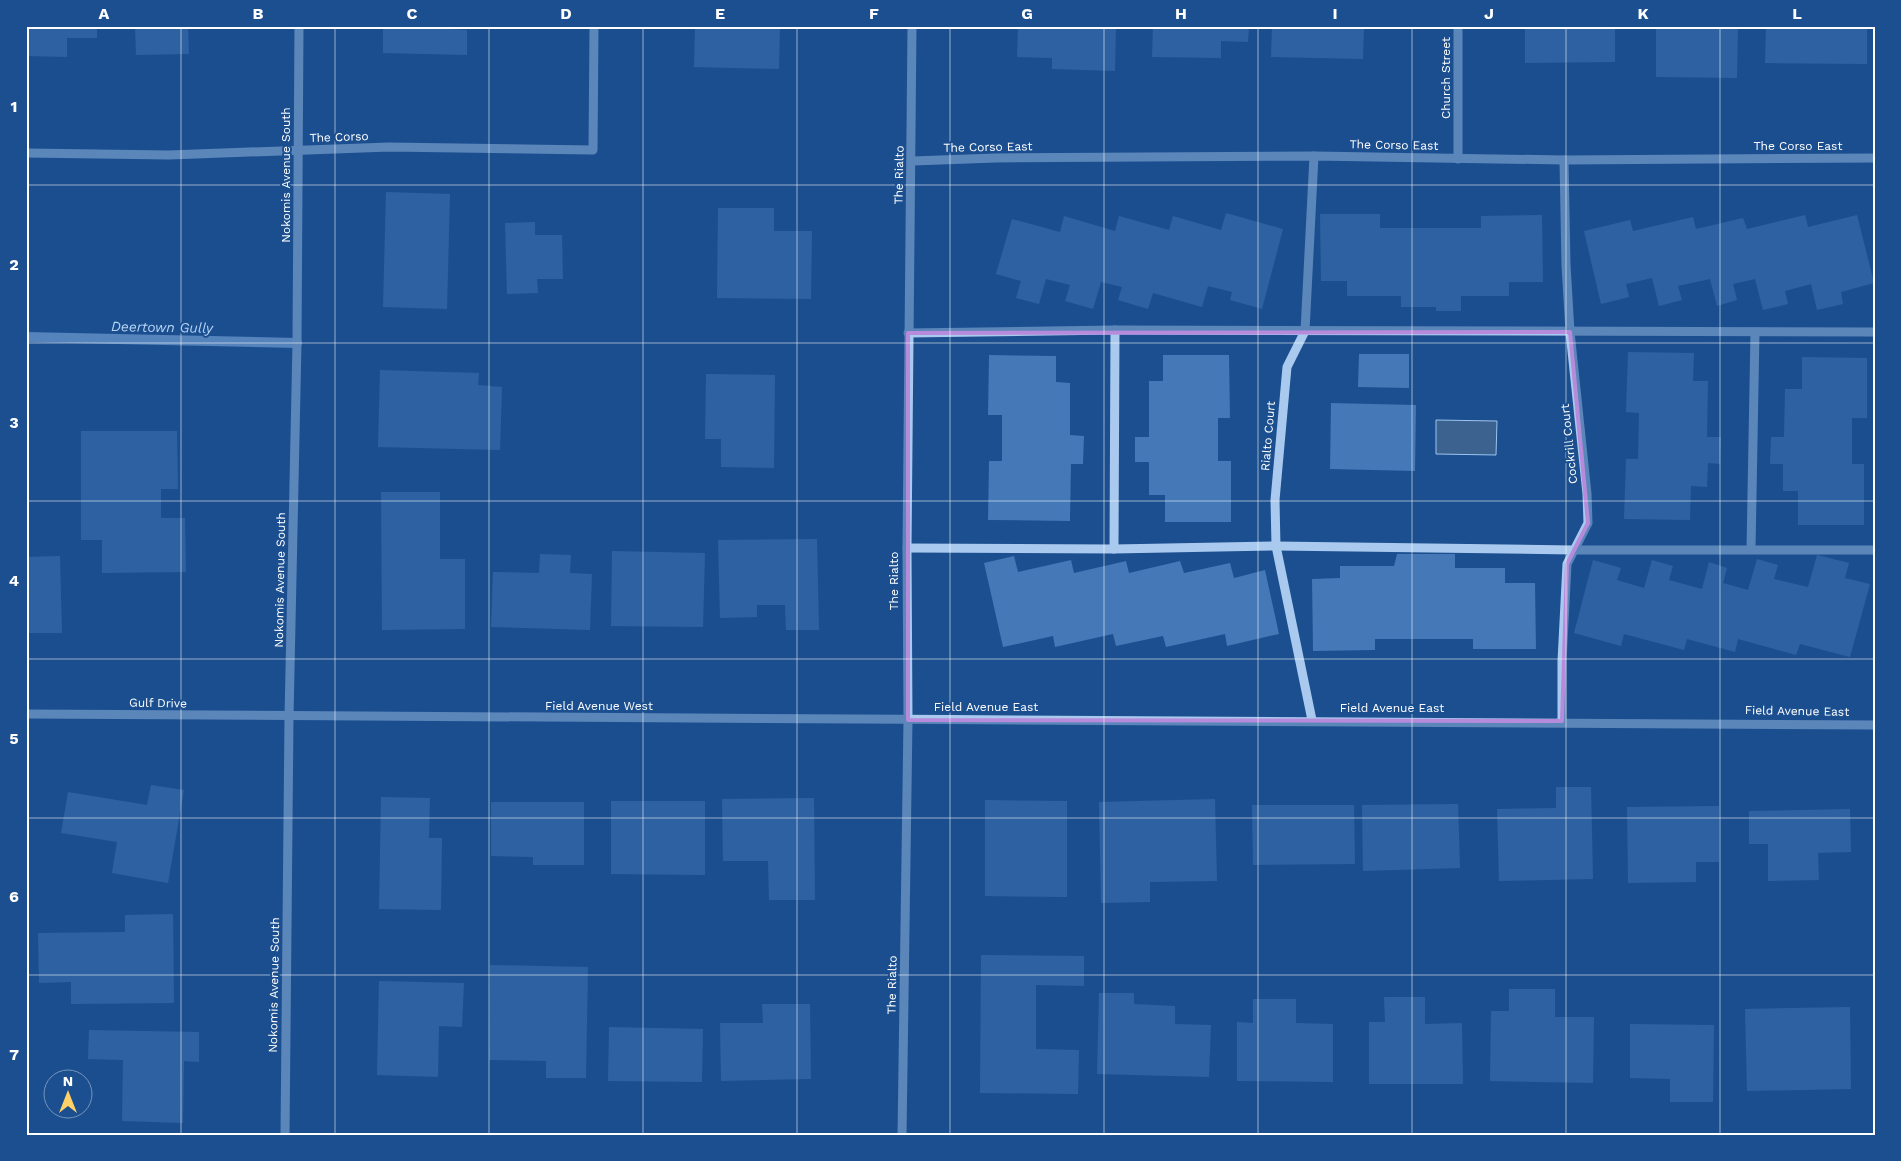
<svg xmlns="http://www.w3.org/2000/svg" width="1901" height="1161" font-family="'Work Sans',sans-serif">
  <rect width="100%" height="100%" fill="#1b4f8f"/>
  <polygon fill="#3c6290" stroke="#9cc4f0" points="1436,420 1497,421 1496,455 1436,454"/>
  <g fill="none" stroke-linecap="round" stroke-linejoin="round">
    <polyline stroke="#9cc4f0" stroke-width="10" points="26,337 297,343"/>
  </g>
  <g fill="#4478b7">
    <polygon points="26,26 97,26 97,38 67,38 67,57 26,56"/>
    <polygon points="135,26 188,26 189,54 136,55"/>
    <polygon points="383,26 451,26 451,29 467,30 467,55 383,53"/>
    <polygon points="695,26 780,26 779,69 694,67"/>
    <polygon points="1018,26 1116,26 1115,71 1052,69 1052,58 1017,57"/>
    <polygon points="1153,26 1249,26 1248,42 1221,41 1221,58 1152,57"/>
    <polygon points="1272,26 1364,26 1363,59 1271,57"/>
    <polygon points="1525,26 1615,26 1615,62 1525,63"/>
    <polygon points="1656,26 1738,26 1737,78 1656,77"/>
    <polygon points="1766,26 1867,26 1867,64 1765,63"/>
    <polygon points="386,192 450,194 447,309 383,307"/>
    <polygon points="718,208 774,208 774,231 812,231 811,299 717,298"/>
    <polygon points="1226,213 1283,229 1262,309 1230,300 1232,292 1208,286 1202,307 1153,293 1148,309 1118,300 1122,287 1101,282 1093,309 1065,301 1070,285 1046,279 1039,304 1016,298 1021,281 996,274 1012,219 1060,232 1064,216 1115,231 1119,216 1169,230 1173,216 1221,230"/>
    <polygon points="1320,214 1380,214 1380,228 1481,228 1481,216 1542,215 1543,282 1509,282 1509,296 1461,296 1461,311 1436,311 1436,307 1401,307 1401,296 1347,296 1347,281 1321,281"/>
    <polygon points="1805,215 1808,227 1857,215 1874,283 1841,292 1843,304 1817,310 1811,284 1785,291 1788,304 1763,310 1755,279 1733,284 1737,300 1717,306 1710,279 1678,286 1682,300 1659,306 1652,278 1626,284 1629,297 1601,304 1584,231 1630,220 1633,231 1693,217 1696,229 1743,218 1747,229"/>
    <polygon points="535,222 535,235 562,235 563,279 537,279 538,293 507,294 505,223"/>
    <polygon points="1628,352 1694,353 1693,381 1708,381 1707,437 1721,437 1720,464 1708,463 1707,487 1691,486 1690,520 1624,519 1626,459 1638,459 1639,413 1626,412"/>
    <polygon points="1359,354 1409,354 1409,388 1358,387"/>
    <polygon points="989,355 1056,356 1056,382 1070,383 1070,435 1084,436 1083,464 1071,464 1070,521 988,520 989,461 1002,461 1002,415 988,415"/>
    <polygon points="1163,355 1229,355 1230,418 1218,418 1218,461 1231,461 1231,522 1165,522 1165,495 1149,495 1149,462 1135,462 1135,437 1149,437 1149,381 1163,381"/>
    <polygon points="1802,357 1867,358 1867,418 1852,418 1852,464 1864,464 1864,525 1798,525 1798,491 1783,491 1783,464 1770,464 1771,437 1784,437 1785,389 1802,389"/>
    <polygon points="380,370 479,373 478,385 502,387 500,450 378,447"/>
    <polygon points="706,374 775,375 774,468 721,467 721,439 705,439"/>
    <polygon points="1331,403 1416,405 1415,471 1330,469"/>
    <polygon points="81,431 177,431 178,489 161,489 161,518 185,518 186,572 102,573 102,540 81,540"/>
    <polygon points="381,492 440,492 440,559 465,559 465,629 382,630"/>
    <polygon points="817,539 819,630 786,630 785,605 757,605 757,617 720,618 718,540"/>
    <polygon points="612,551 705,553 703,627 611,626"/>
    <polygon points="540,554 571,555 570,573 592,574 590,630 491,627 493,572 539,573"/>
    <polygon points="1397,554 1455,554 1455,568 1505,568 1505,583 1535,583 1536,649 1473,649 1473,639 1375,639 1375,650 1313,651 1312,579 1340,578 1340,566 1394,566"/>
    <polygon points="1817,555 1849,563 1845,578 1870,584 1850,657 1800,644 1796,655 1738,639 1735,652 1687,639 1684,650 1624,634 1621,646 1574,633 1593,560 1621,568 1617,580 1644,588 1652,560 1673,566 1669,580 1702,589 1709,562 1727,568 1723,583 1748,590 1757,559 1778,565 1774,579 1808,587"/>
    <polygon points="60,556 62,633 27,633 26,557"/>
    <polygon points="1014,556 1018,572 1071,560 1074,573 1126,561 1129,573 1180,561 1184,573 1230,563 1234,578 1265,570 1279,634 1227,646 1225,634 1166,647 1163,636 1116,646 1113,634 1055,647 1053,636 1003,647 984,563"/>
    <polygon points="151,785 184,790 168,883 112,873 117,842 61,833 68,792 147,805"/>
    <polygon points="1556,787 1591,787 1593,879 1499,881 1497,809 1556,808"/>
    <polygon points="381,797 430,798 429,838 442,838 441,910 379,909"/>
    <polygon points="814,798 815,900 769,900 768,861 723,861 722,799"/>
    <polygon points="1215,799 1217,881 1150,882 1150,902 1101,903 1099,802"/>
    <polygon points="985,800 1067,801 1067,897 985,896"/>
    <polygon points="611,801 705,801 705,875 611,874"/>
    <polygon points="491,802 584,802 584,865 533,865 533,857 491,856"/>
    <polygon points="1458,804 1460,868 1363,871 1362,805"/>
    <polygon points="1252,805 1354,805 1355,864 1253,865"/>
    <polygon points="1719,806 1719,862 1696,862 1696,882 1628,883 1627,807"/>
    <polygon points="1850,809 1851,852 1818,853 1819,880 1768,881 1768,844 1749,844 1749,811"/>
    <polygon points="173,914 174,1003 71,1004 71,982 39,983 38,933 125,932 125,915"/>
    <polygon points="981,955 1084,956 1084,986 1036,985 1036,1049 1079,1050 1078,1094 980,1093"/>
    <polygon points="490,965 588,967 586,1078 546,1078 546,1061 489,1060"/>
    <polygon points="379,981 464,983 462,1027 439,1026 438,1077 377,1075"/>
    <polygon points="1509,989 1555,989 1555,1017 1594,1017 1593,1083 1490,1081 1491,1011 1509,1011"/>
    <polygon points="1099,993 1134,993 1134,1004 1175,1006 1175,1024 1211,1025 1209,1077 1097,1074"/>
    <polygon points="1384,997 1425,997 1425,1024 1462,1023 1463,1084 1369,1084 1369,1022 1385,1022"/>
    <polygon points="1253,999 1296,999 1296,1023 1333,1024 1333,1082 1237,1081 1237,1022 1253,1023"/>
    <polygon points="762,1004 810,1004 811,1079 721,1081 720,1023 763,1023"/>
    <polygon points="1850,1007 1851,1089 1747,1091 1745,1009"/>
    <polygon points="1630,1024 1714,1025 1713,1102 1670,1102 1670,1079 1630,1078"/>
    <polygon points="609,1027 703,1029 702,1082 608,1081"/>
    <polygon points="89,1030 199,1032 199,1062 184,1061 183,1123 122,1121 123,1060 88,1059"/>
  </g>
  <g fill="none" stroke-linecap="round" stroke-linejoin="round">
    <g stroke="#a9c9ee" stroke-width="9">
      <polyline points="26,153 169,155 389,147 593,150 594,26"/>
      <polyline points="1458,159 1458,26"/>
      <polyline points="912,161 996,158 1314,156 1564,160 1875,158"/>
      <polyline points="908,333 1115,330 1875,332"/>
      <polyline points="907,548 1114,549 1276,546 1573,550 1875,550"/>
      <polyline points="1114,549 1115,330"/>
      <polyline points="1751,549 1755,332"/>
      <path d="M26 714C642 721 1259 718 1875 725"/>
      <polyline points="1312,720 1276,546 1275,500 1287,367 1305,331 1314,156"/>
      <polyline points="1562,721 1562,661 1567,564 1588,523 1587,494 1570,332 1566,265 1564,160"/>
      <polyline points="285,1135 289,717 297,343 299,26"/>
      <polyline points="902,1135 908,720 907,548 912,26"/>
    </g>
  </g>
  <path d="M0 0H1901V1161H0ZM1570 332 1588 523 1567 564 1562 721 908 720V333Z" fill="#1b4f8f" fill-opacity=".55" fill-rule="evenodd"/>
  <path fill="none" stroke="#b68bdc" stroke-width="4" stroke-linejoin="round" d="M1570 332 1588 523 1567 564 1562 721 908 720V333Z"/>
  <path fill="none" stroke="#fff" stroke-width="1" stroke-opacity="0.55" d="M181 26V1135M335 26V1135M489 26V1135M643 26V1135M797 26V1135M950 26V1135M1104 26V1135M1258 26V1135M1412 26V1135M1566 26V1135M1720 26V1135M26 185H1875M26 343H1875M26 501H1875M26 659H1875M26 818H1875M26 975H1875"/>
  <g text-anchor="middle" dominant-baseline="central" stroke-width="4" stroke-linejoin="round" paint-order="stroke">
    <g font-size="12" fill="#fff" stroke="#1b4f8f">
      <text transform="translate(1446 78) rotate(-90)">Church Street</text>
      <text transform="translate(339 137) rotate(-2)">The Corso</text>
      <text transform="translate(1394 145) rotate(1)">The Corso East</text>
      <text x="1798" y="146">The Corso East</text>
      <text transform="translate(988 147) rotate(-1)">The Corso East</text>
      <text transform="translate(286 175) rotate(-90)">Nokomis Avenue South</text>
      <text transform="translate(899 175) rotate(-89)">The Rialto</text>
      <text transform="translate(1268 436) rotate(-85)">Rialto Court</text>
      <text transform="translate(1569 444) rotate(-96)">Cockrill Court</text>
      <text transform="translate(280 580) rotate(-89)">Nokomis Avenue South</text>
      <text transform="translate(894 581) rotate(-90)">The Rialto</text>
      <text transform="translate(158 703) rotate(1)">Gulf Drive</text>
      <text x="599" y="706">Field Avenue West</text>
      <text x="986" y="707">Field Avenue East</text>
      <text x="1392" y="708">Field Avenue East</text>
      <text transform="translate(1797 711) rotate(1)">Field Avenue East</text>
      <text transform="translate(274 985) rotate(-89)">Nokomis Avenue South</text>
      <text transform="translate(892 985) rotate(-89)">The Rialto</text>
    </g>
    <g font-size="14" font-style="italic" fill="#b5d3f5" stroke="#1b4f8f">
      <text transform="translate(162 327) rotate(1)">Deertown Gully</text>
    </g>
  </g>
  <rect width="1901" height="1161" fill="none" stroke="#1b4f8f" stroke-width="55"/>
  <g transform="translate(68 1094)"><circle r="24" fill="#1b4f8f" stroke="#7695bc"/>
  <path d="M0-4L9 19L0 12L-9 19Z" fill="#ffd166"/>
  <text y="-8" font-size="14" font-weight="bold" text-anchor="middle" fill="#ffffff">N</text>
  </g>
  <rect x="28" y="28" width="1846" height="1106" fill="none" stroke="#fff" stroke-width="2"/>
  <g font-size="16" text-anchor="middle" font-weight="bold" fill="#fff">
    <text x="104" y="19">A</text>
    <text x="258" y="19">B</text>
    <text x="412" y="19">C</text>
    <text x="566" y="19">D</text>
    <text x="720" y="19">E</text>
    <text x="874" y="19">F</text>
    <text x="1027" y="19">G</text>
    <text x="1181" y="19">H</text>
    <text x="1335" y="19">I</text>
    <text x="1489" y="19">J</text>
    <text x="1643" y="19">K</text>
    <text x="1797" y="19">L</text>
    <text x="14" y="112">1</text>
    <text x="14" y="270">2</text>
    <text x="14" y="428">3</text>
    <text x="14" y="586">4</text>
    <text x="14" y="744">5</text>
    <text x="14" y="902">6</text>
    <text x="14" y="1060">7</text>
  </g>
</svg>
